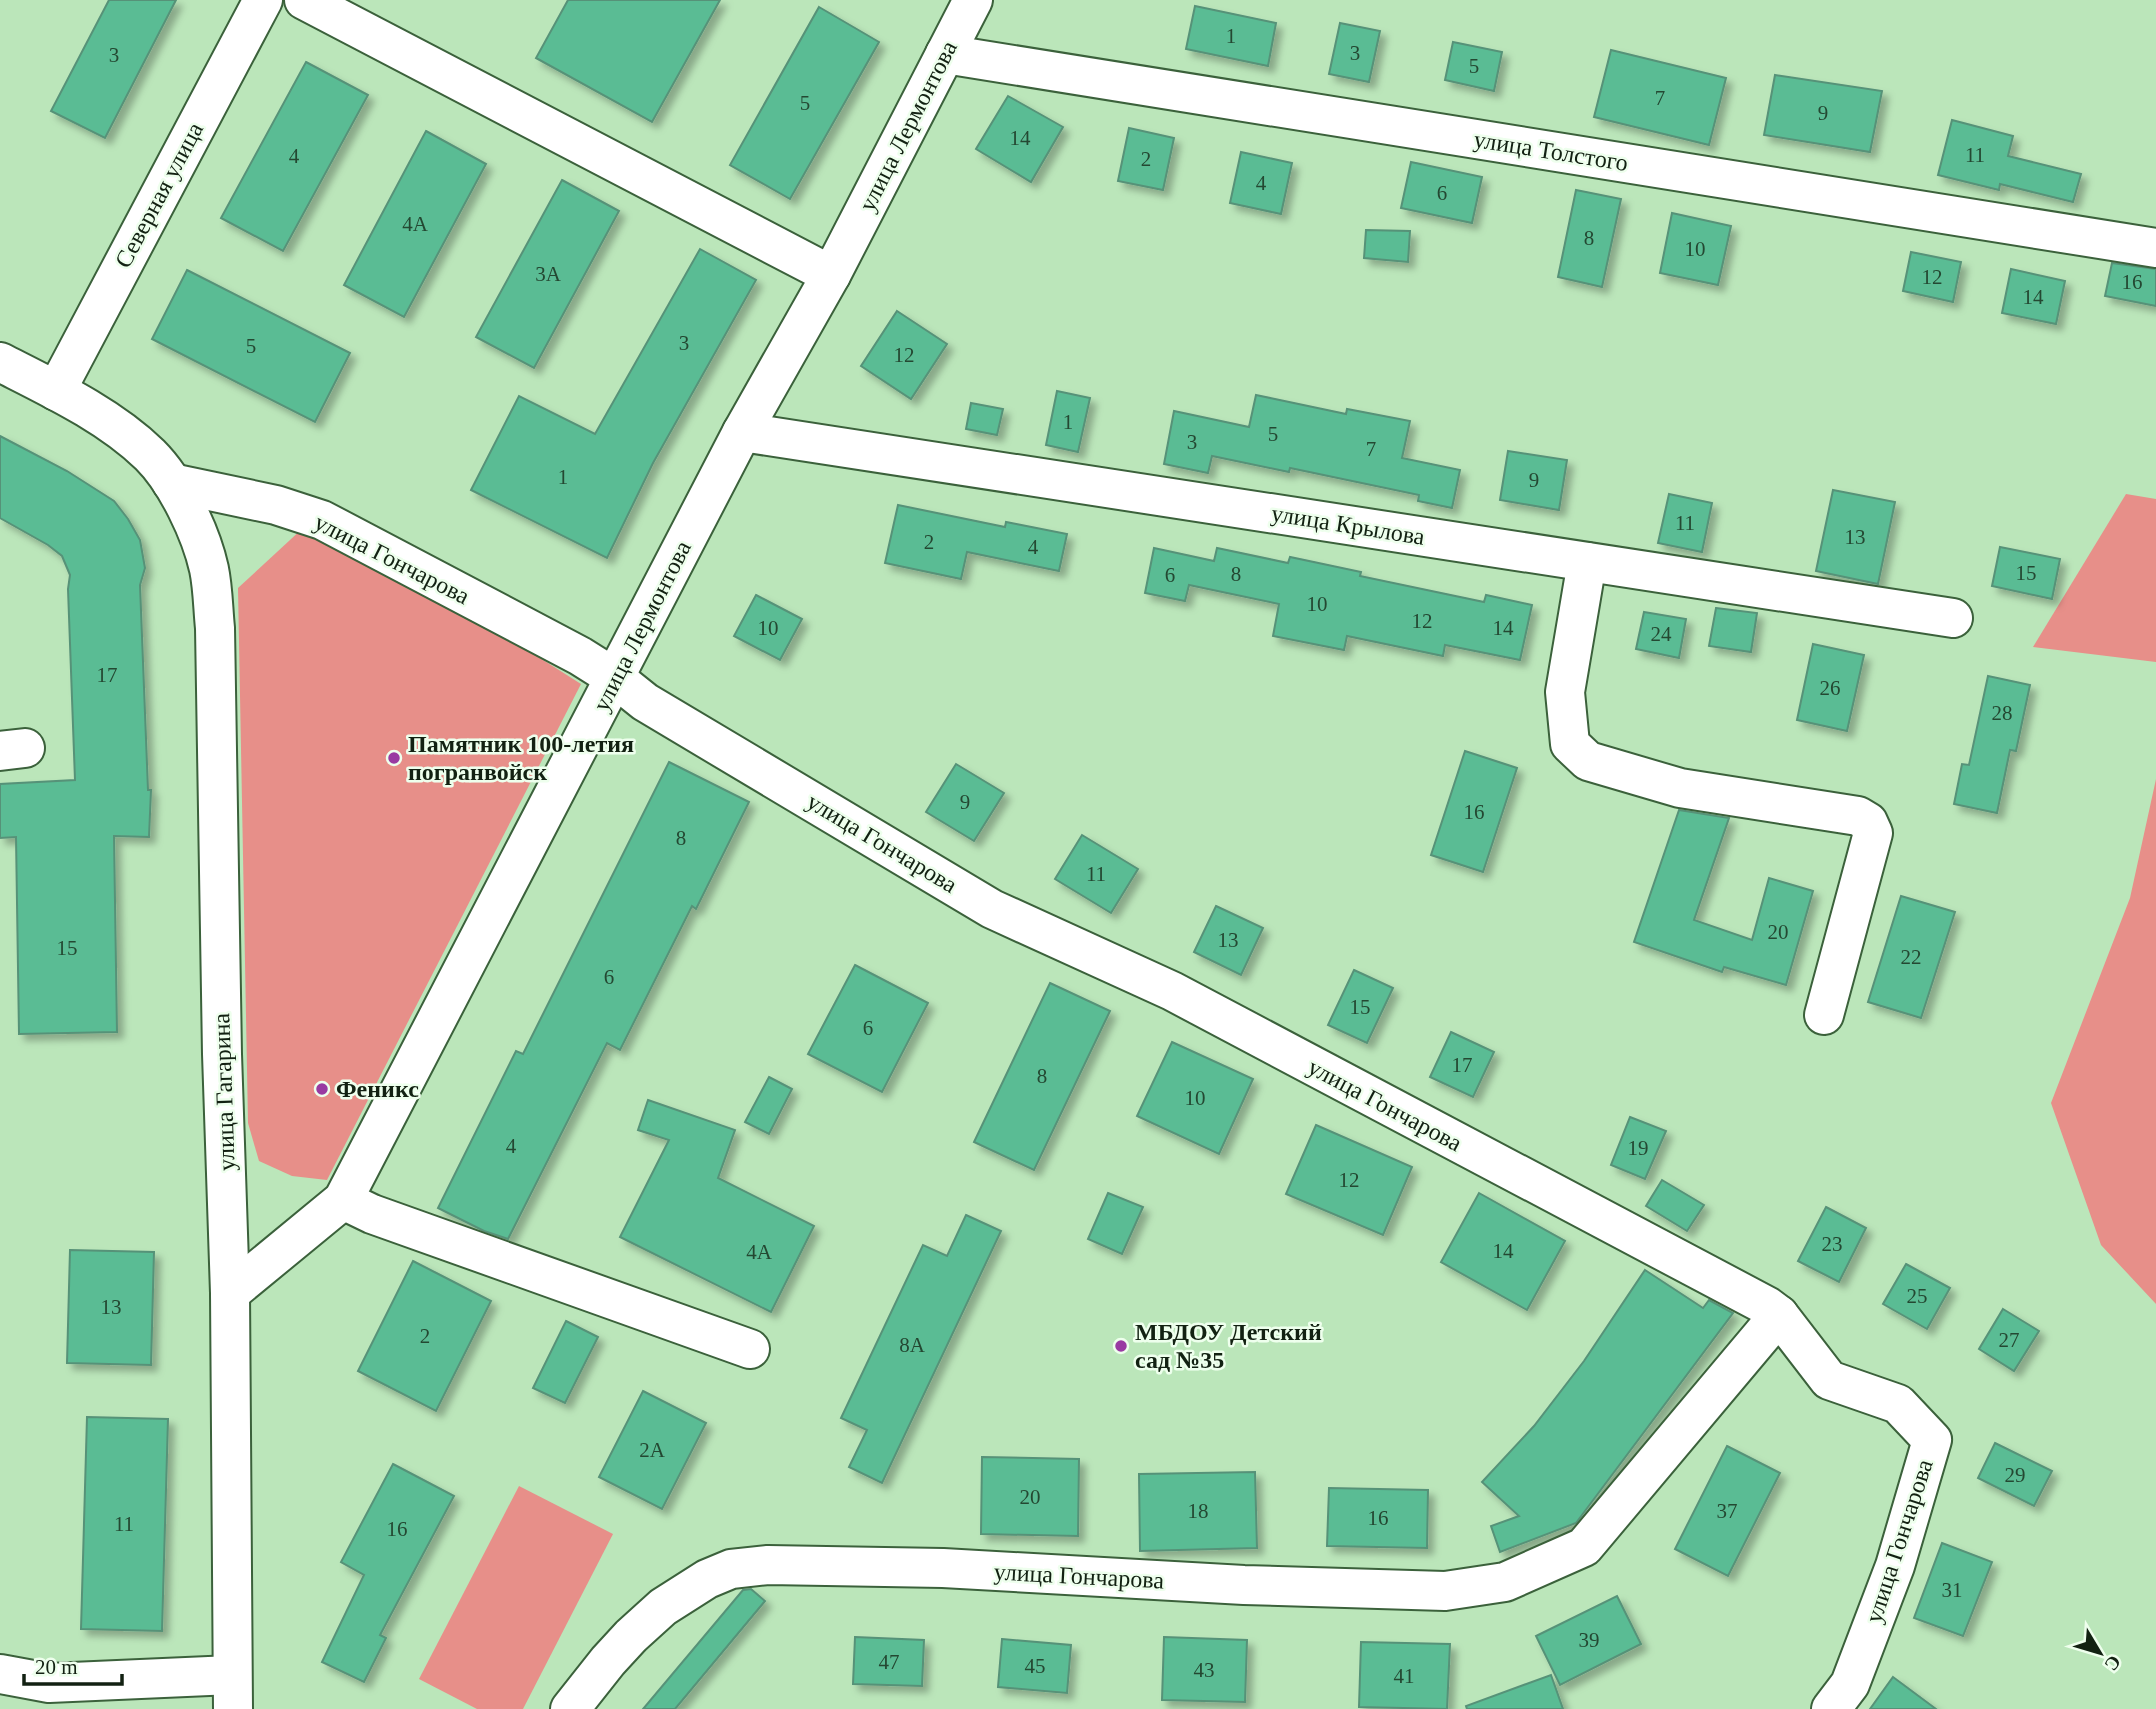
<svg xmlns="http://www.w3.org/2000/svg" width="2156" height="1709" font-family="'Times New Roman',serif">
  <defs>
    <filter id="shadow"><feDropShadow dx="6" dy="6" stdDeviation="3.5" flood-color="#0004"/></filter>
  </defs>
  <rect width="100%" height="100%" fill="#bbe6ba"/>
  <g fill="#e78f89">
    <polygon points="2126,494 2156,499 2156,662 2033,647"/>
    <polygon points="303,528 466,611 581,684 327,1180 292,1176 259,1161 248,1123 238,588"/>
    <polygon points="2156,779 2156,1304 2101,1245 2051,1103 2130,898"/>
    <polygon points="519,1486 613,1534 523,1709 477,1709 419,1679"/>
  </g>
  <g fill="#5abc94" stroke="#579278" stroke-width="2" filter="url(#shadow)">
    <polygon points="109,0 176,0 105,138 51,111"/>
    <polygon points="568,0 720,0 652,122 536,58"/>
    <polygon points="1195,6 1276,23 1268,66 1186,49"/>
    <polygon points="819,7 879,42 790,199 730,165"/>
    <polygon points="1340,23 1380,31 1369,82 1329,74"/>
    <polygon points="1453,42 1502,52 1494,91 1445,80"/>
    <polygon points="1611,50 1726,78 1709,145 1594,117"/>
    <polygon points="306,62 368,95 283,251 221,218"/>
    <polygon points="1775,75 1882,91 1870,152 1764,135"/>
    <polygon points="1008,96 1063,127 1031,182 976,149"/>
    <polygon points="1952,120 2013,136 2008,156 2081,174 2073,202 2000,184 1999,190 1938,175"/>
    <polygon points="1129,128 1174,138 1163,190 1118,181"/>
    <polygon points="426,131 486,164 404,317 344,285"/>
    <polygon points="1241,152 1292,163 1281,214 1230,203"/>
    <polygon points="1411,162 1482,177 1472,223 1401,208"/>
    <polygon points="562,180 619,211 534,368 476,337"/>
    <polygon points="1576,190 1621,199 1602,287 1558,277"/>
    <polygon points="1672,213 1731,226 1718,285 1660,273"/>
    <polygon points="1366,230 1410,231 1408,262 1364,258"/>
    <polygon points="700,249 756,280 653,463 607,558 471,490 519,396 595,434"/>
    <polygon points="1911,252 1961,262 1953,302 1903,291"/>
    <polygon points="2112,263 2156,269 2156,306 2105,296"/>
    <polygon points="2011,269 2065,281 2056,324 2002,313"/>
    <polygon points="187,270 350,353 315,422 152,339"/>
    <polygon points="897,311 947,344 911,399 861,366"/>
    <polygon points="1057,391 1090,398 1078,452 1046,445"/>
    <polygon points="1256,395 1346,414 1347,409 1410,421 1402,458 1460,470 1452,508 1418,501 1419,495 1290,468 1289,472 1212,456 1208,473 1164,464 1174,411 1249,427"/>
    <polygon points="971,403 1003,409 997,435 966,429"/>
    <polygon points="0,436 67,471 114,501 128,519 140,540 145,568 140,585 148,790 151,790 149,837 114,836 117,1032 19,1034 16,837 0,838 0,784 75,780 68,589 70,575 62,556 48,545 0,518"/>
    <polygon points="1508,451 1567,460 1559,510 1500,500"/>
    <polygon points="1833,490 1895,502 1878,584 1816,571"/>
    <polygon points="1669,494 1712,503 1702,552 1658,543"/>
    <polygon points="898,505 1005,527 1006,522 1067,534 1059,571 967,552 961,579 885,563"/>
    <polygon points="2000,547 2060,559 2052,599 1992,586"/>
    <polygon points="1154,548 1214,561 1217,548 1288,563 1290,557 1361,572 1360,576 1484,602 1486,595 1532,605 1520,660 1445,645 1443,656 1347,636 1344,650 1273,636 1279,604 1189,585 1185,601 1145,593"/>
    <polygon points="756,595 802,619 780,660 734,636"/>
    <polygon points="1716,608 1757,613 1751,652 1709,646"/>
    <polygon points="1644,612 1686,619 1679,658 1636,649"/>
    <polygon points="1813,644 1864,655 1847,731 1797,720"/>
    <polygon points="1988,676 2030,685 2016,751 2010,750 1997,813 1954,804 1962,764 1969,765"/>
    <polygon points="1465,751 1517,768 1483,872 1431,855"/>
    <polygon points="669,762 749,802 696,909 692,906 620,1050 607,1043 508,1239 484,1231 438,1208 516,1051 523,1054"/>
    <polygon points="956,764 1004,793 974,841 926,812"/>
    <polygon points="1679,810 1729,818 1694,920 1752,940 1769,878 1813,891 1786,985 1724,967 1722,972 1634,942"/>
    <polygon points="1082,835 1138,869 1111,913 1055,879"/>
    <polygon points="1901,896 1955,912 1921,1018 1868,1002"/>
    <polygon points="1216,906 1263,928 1241,975 1194,952"/>
    <polygon points="855,965 928,1003 882,1092 808,1054"/>
    <polygon points="1354,970 1393,988 1367,1043 1328,1025"/>
    <polygon points="1050,983 1110,1011 1034,1170 974,1142"/>
    <polygon points="1451,1032 1494,1052 1473,1097 1430,1077"/>
    <polygon points="1172,1042 1253,1079 1219,1154 1137,1116"/>
    <polygon points="769,1077 792,1089 769,1134 745,1122"/>
    <polygon points="648,1100 735,1130 718,1178 814,1226 771,1312 620,1237 669,1140 638,1130"/>
    <polygon points="1630,1117 1666,1131 1645,1179 1611,1165"/>
    <polygon points="1316,1125 1412,1167 1383,1235 1286,1194"/>
    <polygon points="1662,1180 1704,1205 1687,1231 1646,1206"/>
    <polygon points="1108,1193 1143,1207 1122,1254 1088,1239"/>
    <polygon points="1479,1193 1565,1241 1527,1310 1441,1262"/>
    <polygon points="1826,1207 1866,1228 1839,1282 1798,1261"/>
    <polygon points="966,1215 1001,1231 882,1483 849,1467 867,1430 841,1418 923,1245 947,1256"/>
    <polygon points="70,1250 154,1252 151,1365 67,1363"/>
    <polygon points="413,1261 491,1301 436,1411 358,1371"/>
    <polygon points="1906,1264 1950,1288 1927,1329 1883,1304"/>
    <polygon points="1645,1270 1703,1308 1709,1300 1733,1313 1576,1523 1500,1552 1491,1526 1519,1516 1482,1482 1534,1426 1584,1361"/>
    <polygon points="2003,1309 2039,1331 2014,1371 1979,1349"/>
    <polygon points="566,1321 598,1337 565,1403 533,1388"/>
    <polygon points="643,1391 706,1423 662,1509 599,1477"/>
    <polygon points="87,1417 168,1419 162,1631 81,1629"/>
    <polygon points="1995,1443 2052,1471 2034,1506 1978,1478"/>
    <polygon points="1727,1446 1780,1473 1728,1576 1675,1549"/>
    <polygon points="982,1457 1079,1459 1078,1536 981,1534"/>
    <polygon points="393,1464 454,1496 380,1635 386,1638 364,1682 322,1662 364,1575 341,1562"/>
    <polygon points="1255,1472 1257,1548 1140,1551 1139,1474"/>
    <polygon points="1329,1488 1428,1490 1427,1548 1327,1546"/>
    <polygon points="1942,1543 1992,1562 1963,1636 1914,1618"/>
    <polygon points="751,1589 765,1601 675,1709 643,1709 743,1590"/>
    <polygon points="1617,1596 1641,1644 1560,1685 1536,1636"/>
    <polygon points="855,1637 924,1640 922,1686 853,1684"/>
    <polygon points="1164,1637 1247,1640 1245,1702 1162,1700"/>
    <polygon points="1002,1639 1071,1645 1067,1693 998,1687"/>
    <polygon points="1361,1642 1450,1644 1447,1709 1359,1707"/>
    <polygon points="1551,1675 1563,1709 1467,1709 1466,1706"/>
    <polygon points="1893,1677 1936,1709 1870,1709"/>
  </g>
  <g fill="none" stroke-linecap="round" stroke-linejoin="round">
    <g stroke="#3b613b" stroke-width="42">
      <g id="street">
        <polyline points="304,0 831,275"/>
        <polyline points="945,54 2156,248"/>
        <polyline points="742,432 1953,618"/>
        <polyline points="1587,562 1565,692 1570,744 1588,761 1680,788 1858,816 1868,822 1873,833 1824,1015"/>
        <polyline points="615,678 645,702 992,909 1172,991 1767,1306 1779,1315 1829,1380 1898,1404 1932,1440 1895,1566 1850,1684 1831,1709"/>
        <polyline points="0,751 25,748"/>
        <polyline points="343,1200 372,1214 750,1349"/>
        <polyline points="0,1674 49,1683 232,1675"/>
        <polyline points="570,1709 608,1661 631,1636 663,1607 707,1579 731,1569 768,1565 943,1568 1244,1585 1445,1591 1505,1582 1584,1547 1779,1315"/>
      </g>
    </g>
    <g stroke="#3b613b" stroke-width="42">
      <g id="secondary">
        <path d="M0 362C51 388 109 415 150 455 177 482 201 533 209 569 213 588 213 609 215 628L222 1054 230 1293 233 1709"/>
        <polyline points="56,391 263,0"/>
        <polyline points="172,483 276,505 322,520 580,656 615,678"/>
        <polyline points="230,1293 343,1200 742,432 831,275 973,0"/>
      </g>
    </g>
    <use href="#street" stroke="#fff" stroke-width="38"/>
    <use href="#secondary" stroke="#fff" stroke-width="38"/>
  </g>
  <g fill="#993aa2" stroke="#eeffed" stroke-width="2.5">
    <circle cx="394" cy="758" r="7"/>
    <circle cx="322" cy="1089" r="7"/>
    <circle cx="1121" cy="1346" r="7"/>
  </g>
  <g text-anchor="middle" dominant-baseline="central" stroke-width="5" stroke-linejoin="round" paint-order="stroke">
    <g font-size="21" fill="#244832">
      <text x="1231" y="36">1</text>
      <text x="1355" y="53">3</text>
      <text x="114" y="55">3</text>
      <text x="1474" y="66">5</text>
      <text x="1660" y="98">7</text>
      <text x="805" y="103">5</text>
      <text x="1823" y="113">9</text>
      <text x="1020" y="138">14</text>
      <text x="1975" y="155">11</text>
      <text x="294" y="156">4</text>
      <text x="1146" y="159">2</text>
      <text x="1261" y="183">4</text>
      <text x="1442" y="193">6</text>
      <text x="415" y="224">4А</text>
      <text x="1589" y="238">8</text>
      <text x="1695" y="249">10</text>
      <text x="548" y="274">3А</text>
      <text x="1932" y="277">12</text>
      <text x="2132" y="282">16</text>
      <text x="2033" y="297">14</text>
      <text x="684" y="343">3</text>
      <text x="251" y="346">5</text>
      <text x="904" y="355">12</text>
      <text x="1068" y="422">1</text>
      <text x="1273" y="434">5</text>
      <text x="1192" y="442">3</text>
      <text x="1371" y="449">7</text>
      <text x="563" y="477">1</text>
      <text x="1534" y="480">9</text>
      <text x="1685" y="523">11</text>
      <text x="1855" y="537">13</text>
      <text x="929" y="542">2</text>
      <text x="1033" y="547">4</text>
      <text x="2026" y="573">15</text>
      <text x="1236" y="574">8</text>
      <text x="1170" y="575">6</text>
      <text x="1317" y="604">10</text>
      <text x="1422" y="621">12</text>
      <text x="768" y="628">10</text>
      <text x="1503" y="628">14</text>
      <text x="1661" y="634">24</text>
      <text x="107" y="675">17</text>
      <text x="1830" y="688">26</text>
      <text x="2002" y="713">28</text>
      <text x="965" y="802">9</text>
      <text x="1474" y="812">16</text>
      <text x="681" y="838">8</text>
      <text x="1096" y="874">11</text>
      <text x="1778" y="932">20</text>
      <text x="1228" y="940">13</text>
      <text x="67" y="948">15</text>
      <text x="1911" y="957">22</text>
      <text x="609" y="977">6</text>
      <text x="1360" y="1007">15</text>
      <text x="868" y="1028">6</text>
      <text x="1462" y="1065">17</text>
      <text x="1042" y="1076">8</text>
      <text x="1195" y="1098">10</text>
      <text x="511" y="1146">4</text>
      <text x="1638" y="1148">19</text>
      <text x="1349" y="1180">12</text>
      <text x="1832" y="1244">23</text>
      <text x="1503" y="1251">14</text>
      <text x="759" y="1252">4А</text>
      <text x="1917" y="1296">25</text>
      <text x="111" y="1307">13</text>
      <text x="425" y="1336">2</text>
      <text x="2009" y="1340">27</text>
      <text x="912" y="1345">8А</text>
      <text x="652" y="1450">2А</text>
      <text x="2015" y="1475">29</text>
      <text x="1030" y="1497">20</text>
      <text x="1198" y="1511">18</text>
      <text x="1727" y="1511">37</text>
      <text x="1378" y="1518">16</text>
      <text x="124" y="1524">11</text>
      <text x="397" y="1529">16</text>
      <text x="1952" y="1590">31</text>
      <text x="1589" y="1640">39</text>
      <text x="889" y="1662">47</text>
      <text x="1035" y="1666">45</text>
      <text x="1204" y="1670">43</text>
      <text x="1404" y="1676">41</text>
    </g>
    <g font-size="24" fill="#122112" stroke="#eeffed">
      <text transform="translate(908 126) rotate(-63)">улица Лермонтова</text>
      <text transform="translate(1551 151) rotate(9)">улица Толстого</text>
      <text transform="translate(159 195) rotate(-62)">Северная улица</text>
      <text transform="translate(1348 525) rotate(9)">улица Крылова</text>
      <text transform="translate(392 559) rotate(27)">улица Гончарова</text>
      <text transform="translate(642 626) rotate(-63)">улица Лермонтова</text>
      <text transform="translate(882 843) rotate(31)">улица Гончарова</text>
      <text transform="translate(224 1092) rotate(-92)">улица Гагарина</text>
      <text transform="translate(1385 1105) rotate(28)">улица Гончарова</text>
      <text transform="translate(1899 1541) rotate(-72)">улица Гончарова</text>
      <text transform="translate(1079 1576) rotate(3)">улица Гончарова</text>
    </g>
    <g font-size="24" font-weight="bold" fill="#122112" stroke="#eeffed" text-anchor="start">
      <text x="408" y="744">Памятник 100-летия<tspan x="408" dy="28">погранвойск</tspan></text>
      <text x="336" y="1089">Феникс</text>
      <text x="1135" y="1332">МБДОУ Детский<tspan x="1135" dy="28">сад №35</tspan></text>
    </g>
  </g>
  <g transform="translate(2100 1653) rotate(128)" stroke="#eeffed" stroke-width="5" paint-order="stroke">
  <path d="M0-5L12 26L0 18L-12 26Z" fill="#122112"/>
  <text y="-10" font-size="19" font-weight="bold" text-anchor="middle" fill="#122112">С</text>
  </g>
  <path d="M24 1674v10h98v-10" fill="none" stroke="#122112" stroke-width="3.5"/>
  <text x="35" y="1674" font-size="21" fill="#122112" stroke="#eeffed" stroke-width="5" paint-order="stroke">20 m</text>
</svg>
